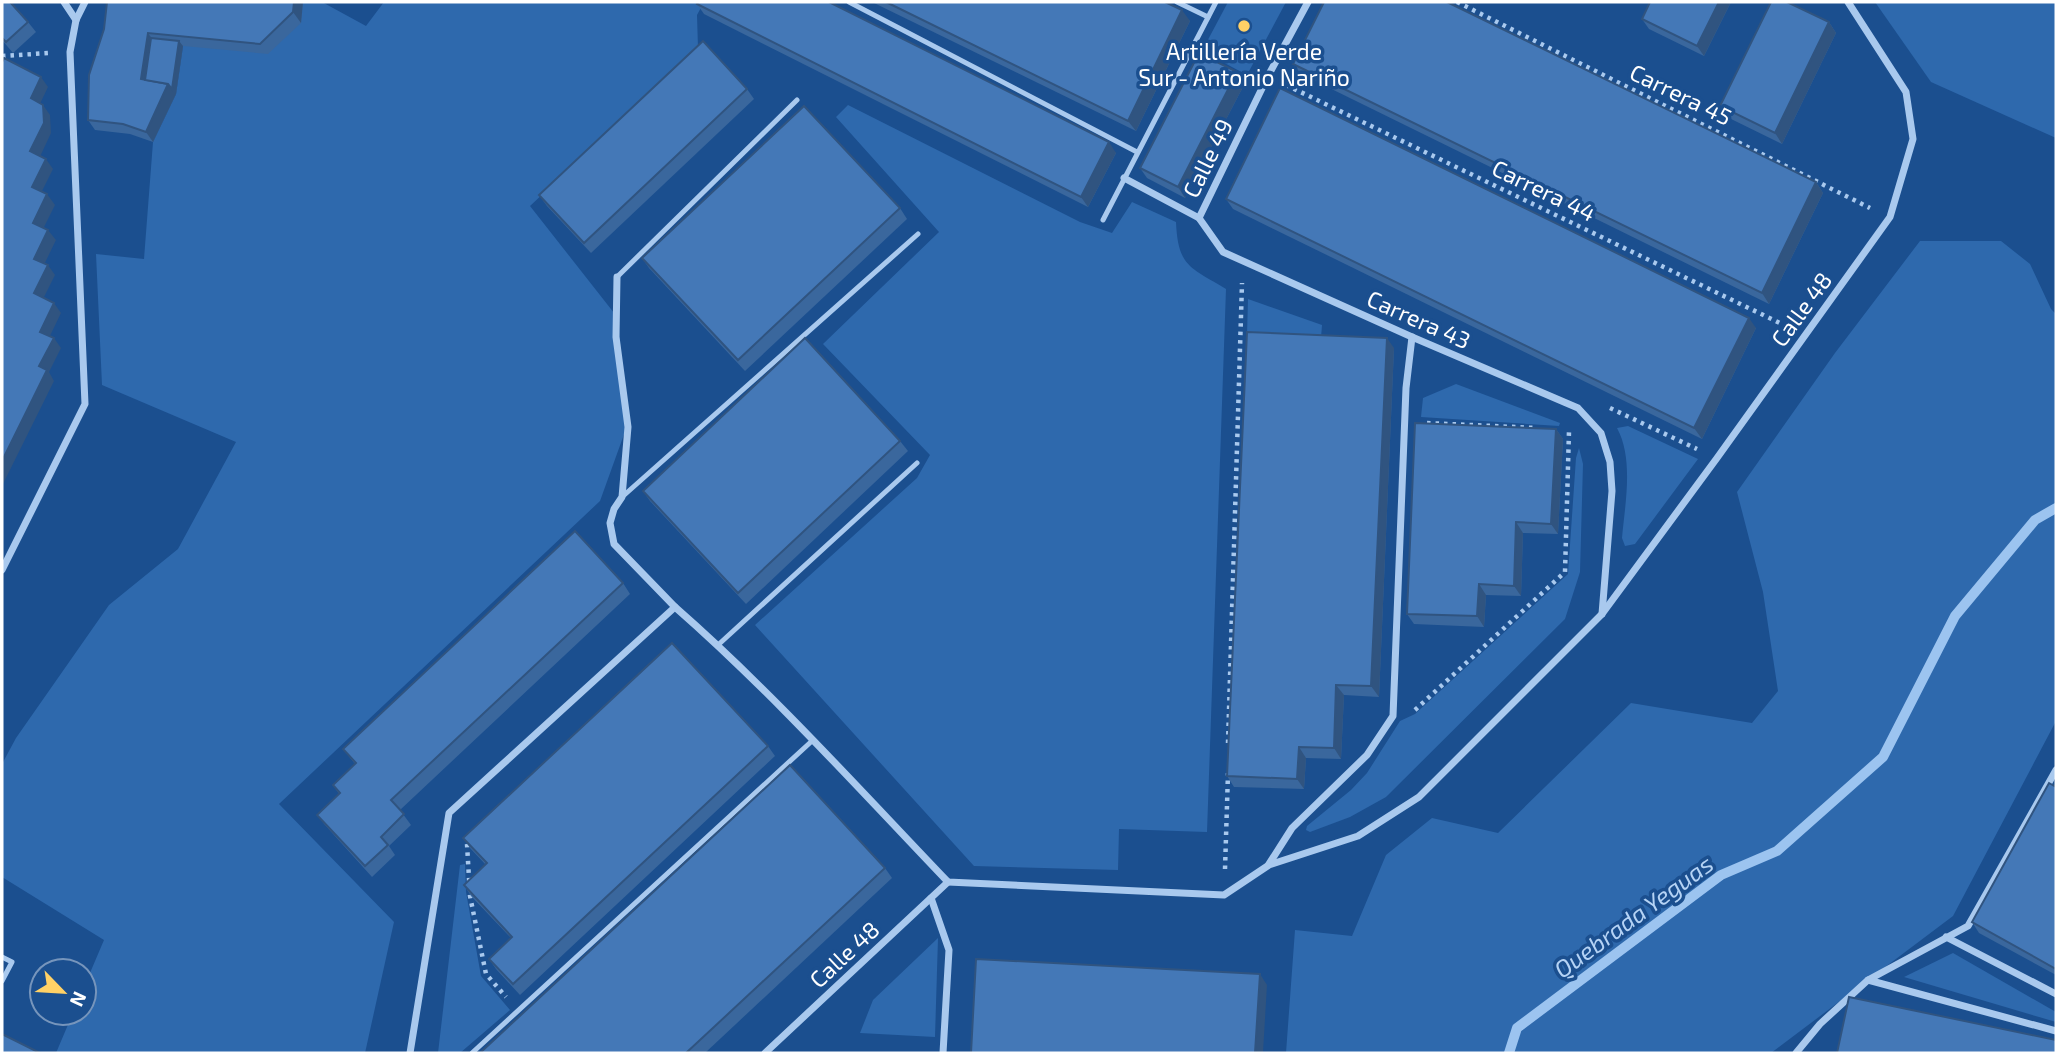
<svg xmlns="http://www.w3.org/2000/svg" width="2058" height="1055" font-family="'Exo 2',sans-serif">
  <rect width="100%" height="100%" fill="#1b4f8f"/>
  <g fill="#2e69ad">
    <polygon points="303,2 322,2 366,26 384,2 704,2 697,15 698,48 530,206 618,318 627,426 600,501 279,804 394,922 365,1053 56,1053 73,1013 84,1013 84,987 104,940 2,877 2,764 16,738 109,605 178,549 236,442 102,385 96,254 144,259 153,142 176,94 183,46"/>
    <polygon points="1228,2 1286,2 1247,75 1202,51"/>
    <polygon points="1875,2 2056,2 2056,138 1931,82"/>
    <path d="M848 105 1080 222 1112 233 1132 202 1176 222C1178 267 1190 267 1226 289L1207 832 1119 829 1118 870 974 866 755 625 917 478 930 455 823 344 939 232 836 117Z"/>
    <polygon points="1920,241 2001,241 2030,264 2051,309 2056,314 2056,721 1953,916 1771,1053 1286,1053 1295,930 1352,936 1386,855 1432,818 1498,833 1631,703 1752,723 1778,691 1763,592 1737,492 1835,353"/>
    <polygon points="1248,299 1322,325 1321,338 1247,336"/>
    <polygon points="1456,384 1560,423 1559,426 1421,417 1423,398"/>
    <path d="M1628 426 1698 459 1635 544 1625 546 1622 538C1625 504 1634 459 1617 428Z"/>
    <polygon points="1579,448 1583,464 1580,572 1565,619 1386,797 1350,817 1310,832 1306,830 1307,826 1351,790 1367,773 1400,721 1415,714 1568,574 1576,458"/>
    <polygon points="465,864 466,892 481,976 510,1010 460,1053 438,1053 460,865"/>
    <polygon points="938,938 935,1037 860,1033 873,1000"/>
    <polygon points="1953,953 2056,1012 2056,1022 1904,977"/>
  </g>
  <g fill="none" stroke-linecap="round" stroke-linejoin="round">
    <polyline stroke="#9cc4f0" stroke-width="10" points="1509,1053 1517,1028 1721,875 1777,851 1883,757 1955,616 2035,520 2056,508"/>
    <g stroke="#a9c9ee" stroke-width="4.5" stroke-dasharray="3.5 5" stroke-linecap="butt">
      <polyline points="1457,2 1870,208"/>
      <polyline points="2,56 49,53"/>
      <polyline points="1286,85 1786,326"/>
      <polyline points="1610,408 1697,449"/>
      <polyline points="1427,423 1537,428"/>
      <polyline points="1415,710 1565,572 1569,431"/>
      <polyline points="1228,743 1242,283"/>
      <polyline points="467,844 470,896 486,974 506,997"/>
      <polyline points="1225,869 1228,773"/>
    </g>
    <g stroke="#a9c9ee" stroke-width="5">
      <polyline points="849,2 1137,152"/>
      <polyline points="1177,2 1208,17"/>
      <polyline points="1103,220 1216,2"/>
      <polyline points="617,277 797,100"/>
      <polyline points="622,497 918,234"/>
      <polyline points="718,645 917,463"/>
      <polyline points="2,957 12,962 2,981"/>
      <polyline points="472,1053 813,740"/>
    </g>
    <g stroke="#a9c9ee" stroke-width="7">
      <polyline points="64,2 76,20"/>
      <polyline points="1124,178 1199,218 1223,252 1412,337 1578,408 1601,433 1610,462 1612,491 1602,614"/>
      <polyline points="1199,218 1268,76 1308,2"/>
      <polyline points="617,277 616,337 628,427 622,497 614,509 610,523 614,544 675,607"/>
      <polyline points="2,570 85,404 70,52 76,20 85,2"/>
      <polyline points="1269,864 1292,828 1367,755 1393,716 1406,388 1412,337"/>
      <polyline points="931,898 949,950 943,1053"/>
      <polyline points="1946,937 2056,994"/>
      <polyline points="1868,980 2056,1031"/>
      <path d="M410 1053 449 813 675 607C772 692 859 789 948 882L1224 895 1269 865 1358 836 1419 797 1602 614 1717 458 1890 217 1913 139 1906 92 1848 2"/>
      <polyline points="765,1053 948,882"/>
      <polyline points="1796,1053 1820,1024 1868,980 1968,926 2056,770"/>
    </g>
  </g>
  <g fill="#3a679d">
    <polygon points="2,2 28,22 36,32 13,53 2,40"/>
    <polygon points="303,2 301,23 268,54 183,46 176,94 153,142 130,134 95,130 88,120 104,29"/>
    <polygon points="872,2 1165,2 1190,21 1136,131"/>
    <polygon points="1650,2 1731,2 1704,56 1649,29 1642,19"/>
    <polygon points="697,4 1116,153 1088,207 704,14"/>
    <polygon points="1829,22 1836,33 1782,144 1727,117 1720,106"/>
    <polygon points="1293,64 1816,182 1823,193 1769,304 1301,74"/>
    <polygon points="1245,83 1185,198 1147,178 1140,168"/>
    <polygon points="747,89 754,99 591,253 547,206 539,195"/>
    <polygon points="1226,199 1756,328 1702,439 1233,209"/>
    <polygon points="900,208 907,219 745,371 649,268 642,258"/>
    <polygon points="1394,348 1379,697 1344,695 1341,759 1306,758 1304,789 1234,787 1227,776"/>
    <polygon points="1556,429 1563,439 1558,534 1523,533 1521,596 1486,595 1484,627 1414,624 1407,614"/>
    <polygon points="900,441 908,451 746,604 650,501 643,491"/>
    <polygon points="623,583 630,594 400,810 411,825 389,846 395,855 372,877 325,825 317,815 339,794 333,785 355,764 343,749"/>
    <polygon points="768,746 775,756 520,995 496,969 489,959 511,938 471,896 464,885 486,865 470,848 463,838"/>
    <polygon points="2056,787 2056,975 1979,933 1972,922"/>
    <polygon points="885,868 892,878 705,1053 480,1053"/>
  </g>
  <g fill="#305480">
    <polygon points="294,2 303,2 301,23 293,12"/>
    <polygon points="1719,2 1731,2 1704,56 1697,46"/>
    <polygon points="1182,10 1190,21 1136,131 1128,121"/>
    <polygon points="1829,22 1836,33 1782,144 1775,133"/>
    <polygon points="148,33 155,43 149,85 141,79"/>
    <polygon points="179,41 183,46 176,94 153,142 146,132"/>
    <polygon points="1237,72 1245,83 1185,198 1178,187"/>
    <polygon points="41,77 48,87 38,108 31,98"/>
    <polygon points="43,105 50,115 51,133 38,161 30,151"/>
    <polygon points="1109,142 1116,153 1088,207 1081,197"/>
    <polygon points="46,159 53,169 39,197 32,187"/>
    <polygon points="1816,182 1823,193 1769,304 1762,293"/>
    <polygon points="47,194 55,205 41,233 33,223"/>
    <polygon points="48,230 56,240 42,269 34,259"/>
    <polygon points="48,265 55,275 41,303 34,293"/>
    <polygon points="54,303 61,313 47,342 40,332"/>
    <polygon points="1749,318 1756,328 1702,439 1694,428"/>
    <polygon points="54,338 61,348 49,372 54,381 2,486 2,461 39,366"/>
    <polygon points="1387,338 1394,348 1379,697 1371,686"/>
    <polygon points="1556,429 1563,439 1558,534 1551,524"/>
    <polygon points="1516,522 1523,533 1521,596 1514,586"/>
    <polygon points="1479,584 1486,595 1484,627 1477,616"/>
    <polygon points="1336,685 1344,695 1341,759 1334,748"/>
    <polygon points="1299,747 1306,758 1304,789 1297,779"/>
    <polygon points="1260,974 1267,985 1263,1053 1255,1053"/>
  </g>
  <g fill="#4478b7" stroke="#305480" stroke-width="2">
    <polygon points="2,2 10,2 28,22 6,42 2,38"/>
    <polygon points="107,2 294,2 293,12 260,44 148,33 141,79 168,84 146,132 123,124 88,120 89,75 104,29"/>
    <polygon points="698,2 829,2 1109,142 1081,197 697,4"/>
    <polygon points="886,2 1165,2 1182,10 1128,121"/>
    <polygon points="1324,2 1447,2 1816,182 1762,293 1293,64"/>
    <polygon points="1650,2 1719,2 1697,46 1642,19"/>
    <polygon points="1771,2 1787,2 1829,22 1775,133 1720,106"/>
    <polygon points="151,38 179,41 172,89 168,84 145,80"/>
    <polygon points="703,41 747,89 584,243 539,195"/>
    <polygon points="1199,53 1237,72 1178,187 1140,168"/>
    <polygon points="4,58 41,77 31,98 43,105 44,123 30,151 46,159 32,187 47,194 33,223 48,230 34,259 48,265 34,293 54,303 40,332 54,338 39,366 47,370 2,461 2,62"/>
    <polygon points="1280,88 1749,318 1694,428 1226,199"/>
    <polygon points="804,106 900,208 738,360 642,258"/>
    <polygon points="1247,332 1387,338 1371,686 1336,685 1334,748 1299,747 1297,779 1227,776"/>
    <polygon points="805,338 900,441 738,593 643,491"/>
    <polygon points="1415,423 1556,429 1551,524 1516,522 1514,586 1479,584 1477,616 1407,614"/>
    <polygon points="575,531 623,583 391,800 404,814 381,837 388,845 365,866 317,815 340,793 333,785 356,763 343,749"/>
    <polygon points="672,643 768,746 513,984 489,959 512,937 464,885 487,863 463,838"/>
    <polygon points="790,765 885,868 686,1053 480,1053"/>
    <polygon points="2049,783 2056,787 2056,969 1972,922"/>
    <polygon points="976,959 1260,974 1255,1053 971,1053"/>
    <polygon points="1849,997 2056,1040 2056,1053 1837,1053"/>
    <polygon points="2,1034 40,1053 2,1053"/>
  </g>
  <circle fill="#ffd166" stroke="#1b4f8f" stroke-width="2.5" cx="1244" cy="26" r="7"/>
  <g text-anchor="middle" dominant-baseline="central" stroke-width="7" stroke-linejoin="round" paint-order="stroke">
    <g font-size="23" fill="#fff" stroke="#1b4f8f">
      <text x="1244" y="51">Artillería Verde<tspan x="1244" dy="26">Sur - Antonio Nariño</tspan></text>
    </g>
    <g font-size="23" fill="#fff" stroke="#1b4f8f">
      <text transform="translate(1681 94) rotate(26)">Carrera 45</text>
      <text transform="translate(1207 158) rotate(-64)">Calle 49</text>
      <text transform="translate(1544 190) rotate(26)">Carrera 44</text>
      <text transform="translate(1801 309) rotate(-54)">Calle 48</text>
      <text transform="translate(1419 319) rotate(24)">Carrera 43</text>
      <text transform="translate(844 954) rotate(-43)">Calle 48</text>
    </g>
    <g font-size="24" font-style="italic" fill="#b5d3f5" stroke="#1b4f8f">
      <text transform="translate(1633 916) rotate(-36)">Quebrada Yeguas</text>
    </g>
  </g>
  <rect width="2058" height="1055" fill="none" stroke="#ffffff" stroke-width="7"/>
  <g transform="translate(63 992) rotate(115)"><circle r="33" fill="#1b4f8f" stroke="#7695bc" stroke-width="2"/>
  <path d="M0-5L12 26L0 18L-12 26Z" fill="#ffd166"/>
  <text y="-10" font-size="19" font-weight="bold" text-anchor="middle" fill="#ffffff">N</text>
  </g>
</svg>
